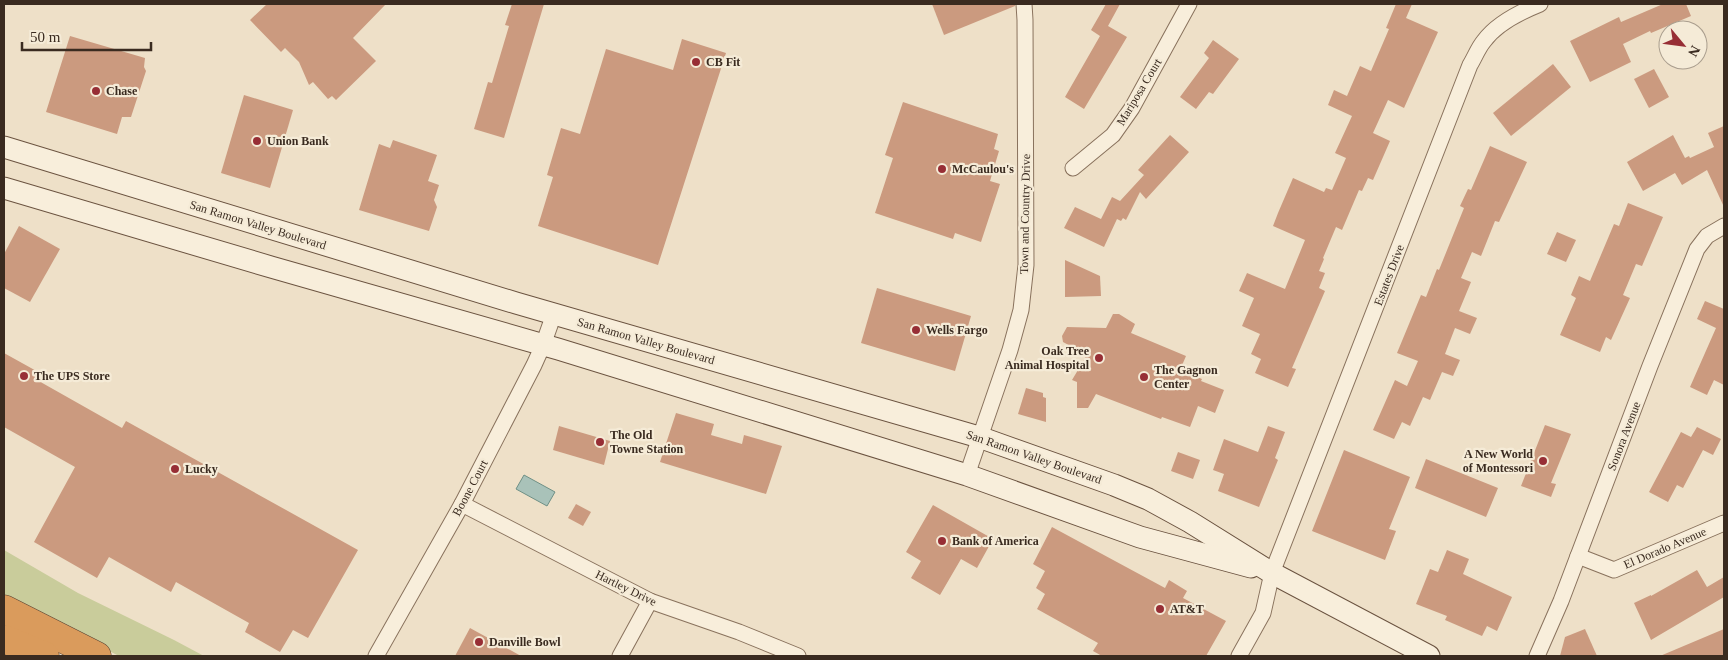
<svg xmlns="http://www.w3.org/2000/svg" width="1728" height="660" font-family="Georgia,serif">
  <rect width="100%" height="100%" fill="#eee0c8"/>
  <polygon fill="#c9cc9b" points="4,550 78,593 174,640 204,656 119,656 4,597"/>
  <polygon fill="#a9c2b9" stroke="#6f9086" points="524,475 555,492 547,506 516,489"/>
  <g fill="#cb9a7f">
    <polygon points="267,4 386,4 353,38 376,61 336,100 332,96 328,99 313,82 309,85 299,62 285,48 281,52 250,20"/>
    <polygon points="512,4 544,4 504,138 474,129 488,82 492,83 509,26 505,25"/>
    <polygon points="932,4 1015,4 1015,6 944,35"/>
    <polygon points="1106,4 1120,4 1108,26 1127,37 1084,109 1065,97 1100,36 1091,30"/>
    <polygon points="1396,4 1412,4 1406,18 1438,32 1404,108 1388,100 1373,133 1390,141 1373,180 1368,178 1362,191 1359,190 1342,230 1336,227 1323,258 1324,259 1319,271 1325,273 1319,288 1325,291 1292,368 1296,369 1288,387 1255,373 1261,359 1251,354 1260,334 1242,326 1254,298 1239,291 1247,273 1285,289 1305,240 1273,226 1278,213 1293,178 1324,192 1326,188 1332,190 1346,158 1335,153 1352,116 1328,105 1334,90 1347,96 1360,66 1371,71 1389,29 1386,28"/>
    <polygon points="1663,4 1686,4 1691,16 1651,33 1650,31 1623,44 1631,62 1590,82 1570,41 1619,17 1621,22"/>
    <polygon points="70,36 145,58 144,67 146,71 131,117 122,117 117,134 46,112"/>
    <polygon points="682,39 726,53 658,265 538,226 553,177 547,175 561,128 580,134 606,49 673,70"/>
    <polygon points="1213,40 1239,59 1213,94 1209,92 1196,109 1180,97 1209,58 1204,53"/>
    <polygon points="1553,64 1571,87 1511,136 1493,113"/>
    <polygon points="1654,69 1669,97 1649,108 1634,79"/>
    <polygon points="244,95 293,110 270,188 221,173"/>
    <polygon points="903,102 998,134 994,149 999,151 990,181 1000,184 981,242 955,233 953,239 875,213 893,158 885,155"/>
    <polygon points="1724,126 1724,207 1707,170 1682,185 1675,173 1643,191 1627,162 1673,135 1685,158 1689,156 1690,158 1714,147 1708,133"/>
    <polygon points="1170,135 1189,152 1146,199 1140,192 1126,220 1123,218 1121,221 1117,219 1104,247 1064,228 1075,207 1101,219 1112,197 1120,201 1144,175 1138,170"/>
    <polygon points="393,140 437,155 428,181 439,185 434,200 437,207 429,231 359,210 379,144 390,148"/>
    <polygon points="1490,146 1527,162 1499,222 1495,221 1481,256 1472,252 1461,278 1471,282 1459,311 1477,318 1470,334 1455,328 1445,354 1460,360 1453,376 1442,372 1430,400 1423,397 1410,426 1402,422 1394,439 1373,430 1395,380 1407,386 1418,361 1397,353 1421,295 1426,297 1437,269 1439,270 1464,208 1460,206 1468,189 1471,190"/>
    <polygon points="1628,203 1663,217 1642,266 1636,264 1623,295 1630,298 1611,340 1606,337 1600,352 1560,335 1576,298 1571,295 1579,276 1590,281 1614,224 1619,226"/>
    <polygon points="19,226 60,249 30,302 4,288 4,254"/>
    <polygon points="1557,232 1576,240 1566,262 1547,254"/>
    <polygon points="1065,260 1100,276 1101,296 1065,297"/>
    <polygon points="877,288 971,316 955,371 861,343"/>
    <polygon points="1705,301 1724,309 1724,385 1714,380 1707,395 1690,387 1716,328 1697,319"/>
    <polygon points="1113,314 1119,314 1135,324 1131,333 1186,356 1180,370 1202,379 1201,381 1224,390 1215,413 1198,406 1190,427 1162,417 1161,419 1096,394 1088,408 1077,408 1077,382 1072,380 1087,355 1063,342 1062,336 1067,327 1106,328"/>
    <polygon points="4,353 40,373 37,380 122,428 126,421 358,550 308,638 293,630 280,652 245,632 249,623 176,582 171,592 109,557 97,578 34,542 75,467 4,427"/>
    <polygon points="1026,388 1043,393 1043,397 1046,398 1046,422 1018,414"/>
    <polygon points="676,413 714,424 711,435 742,444 744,435 782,446 766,494 660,462"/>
    <polygon points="1545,425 1571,434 1551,483 1556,484 1551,497 1521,486"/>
    <polygon points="559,426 610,441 604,465 553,450"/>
    <polygon points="1268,426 1285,432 1275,458 1278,460 1259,507 1218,491 1224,474 1213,470 1224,439 1258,452"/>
    <polygon points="1697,427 1721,439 1713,455 1703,450 1683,488 1677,485 1668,502 1649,492 1681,432 1691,437"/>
    <polygon points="1344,450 1410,477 1389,529 1396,531 1385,560 1312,531"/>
    <polygon points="1178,452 1200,460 1193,479 1171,471"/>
    <polygon points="1426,459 1498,488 1486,517 1415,488"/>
    <polygon points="576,504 591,512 583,526 568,518"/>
    <polygon points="933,505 993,539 977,568 961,559 940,595 911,578 921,561 906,552"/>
    <polygon points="1052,527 1165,588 1169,580 1187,591 1183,598 1226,621 1206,656 1102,656 1093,651 1098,643 1037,609 1045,594 1036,588 1045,571 1033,564"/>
    <polygon points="1447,550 1469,559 1463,574 1512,597 1497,631 1487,626 1482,636 1445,620 1447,616 1416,604 1430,569 1438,572"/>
    <polygon points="1697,570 1707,587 1724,577 1724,597 1651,640 1634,603 1651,595 1651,596"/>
    <polygon points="470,628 521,656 455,656"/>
    <polygon points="1585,629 1597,656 1560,656 1565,637"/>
    <polygon points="1724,629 1724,656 1660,656"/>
  </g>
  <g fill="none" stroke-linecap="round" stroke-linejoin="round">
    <g stroke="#89725d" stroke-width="17">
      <g id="minor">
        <polyline points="1073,168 1113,135 1132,108 1189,4"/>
        <polyline points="967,475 1010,350 1021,310 1026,265 1025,20 1024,4"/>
        <polyline points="462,504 650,601 739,632 798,656"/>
        <polyline points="1578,556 1614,570 1724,523"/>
        <polyline points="376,656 462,504 534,365 543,345 554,314"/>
        <polyline points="620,656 650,601"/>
        <path d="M1239 656 1263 613 1272 573 1470 65C1475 57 1478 48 1484 41 1497 23 1520 12 1540 4"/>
        <polyline points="1537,656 1561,601 1650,366 1697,249 1707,236 1724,226"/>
      </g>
    </g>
    <g stroke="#6b5340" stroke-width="23">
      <g id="secondary">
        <polyline points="4,147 516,303 979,437 1114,485 1148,499 1190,522 1272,573 1429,656"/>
        <polyline points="4,188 271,267 558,349 967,475 1140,537 1251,567"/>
      </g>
    </g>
    <g stroke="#574131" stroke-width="29">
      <g id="motorway">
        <polyline points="4,609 97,656"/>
        <polyline points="4,639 45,656"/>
      </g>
    </g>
    <use href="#minor" stroke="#f8eedb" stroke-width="15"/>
    <use href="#secondary" stroke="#f8eedb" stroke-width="21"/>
    <use href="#motorway" stroke="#da9b5c" stroke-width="28"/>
  </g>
  <g fill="#972e35" stroke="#f5ebd7" stroke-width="2">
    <circle cx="696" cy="62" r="5"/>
    <circle cx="96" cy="91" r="5"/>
    <circle cx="257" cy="141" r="5"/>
    <circle cx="942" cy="169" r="5"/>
    <circle cx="916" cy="330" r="5"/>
    <circle cx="1099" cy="358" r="5"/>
    <circle cx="24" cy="376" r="5"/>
    <circle cx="1144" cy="377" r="5"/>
    <circle cx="600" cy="442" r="5"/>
    <circle cx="1543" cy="461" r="5"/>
    <circle cx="175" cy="469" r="5"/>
    <circle cx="942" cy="541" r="5"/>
    <circle cx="1160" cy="609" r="5"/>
    <circle cx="479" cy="642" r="5"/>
  </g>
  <g text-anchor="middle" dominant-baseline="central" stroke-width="4.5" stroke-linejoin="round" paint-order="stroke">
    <g font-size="12" font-weight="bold" fill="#3a2b20" stroke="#f5ebd7" text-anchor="start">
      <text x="706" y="62">CB Fit</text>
      <text x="106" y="91">Chase</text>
      <text x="267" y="141">Union Bank</text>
      <text x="952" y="169">McCaulou's</text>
      <text x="926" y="330">Wells Fargo</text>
      <text x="1089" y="351" text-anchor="end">Oak Tree<tspan x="1089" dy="14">Animal Hospital</tspan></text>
      <text x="1154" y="370">The Gagnon<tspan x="1154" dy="14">Center</tspan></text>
      <text x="34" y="376">The UPS Store</text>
      <text x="610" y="435">The Old<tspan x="610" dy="14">Towne Station</tspan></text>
      <text x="1533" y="454" text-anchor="end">A New World<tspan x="1533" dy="14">of Montessori</tspan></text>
      <text x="185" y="469">Lucky</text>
      <text x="952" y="541">Bank of America</text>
      <text x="1170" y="609">AT&amp;T</text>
      <text x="489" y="642">Danville Bowl</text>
    </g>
    <g font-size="12" fill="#3a2b20" stroke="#f5ebd7">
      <text transform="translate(1139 92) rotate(-59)">Mariposa Court</text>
      <text transform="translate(1025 214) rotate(-89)">Town and Country Drive</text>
      <text transform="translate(258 225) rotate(17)">San Ramon Valley Boulevard</text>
      <text transform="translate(1389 275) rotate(-69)">Estates Drive</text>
      <text transform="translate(646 341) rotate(16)">San Ramon Valley Boulevard</text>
      <text transform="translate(1624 436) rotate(-69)">Sonora Avenue</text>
      <text transform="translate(1034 457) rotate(19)">San Ramon Valley Boulevard</text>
      <text transform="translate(470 488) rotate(-62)">Boone Court</text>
      <text transform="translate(1665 548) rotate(-23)">El Dorado Avenue</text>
      <text transform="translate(626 588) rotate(26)">Hartley Drive</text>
    </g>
  </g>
  <rect width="1728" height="660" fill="none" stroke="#3a2b20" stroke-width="10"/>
  <g transform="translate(1683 45) rotate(119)"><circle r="24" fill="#f5ebd7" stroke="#aa9e8e"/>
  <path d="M0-4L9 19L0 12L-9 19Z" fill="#972e35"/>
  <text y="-8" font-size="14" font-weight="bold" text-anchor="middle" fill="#3a2b20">N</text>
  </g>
  <path d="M22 42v8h129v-8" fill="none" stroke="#3a2b20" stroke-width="2.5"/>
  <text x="30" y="42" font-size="15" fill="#3a2b20" stroke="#f5ebd7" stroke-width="4" paint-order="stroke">50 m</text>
</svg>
